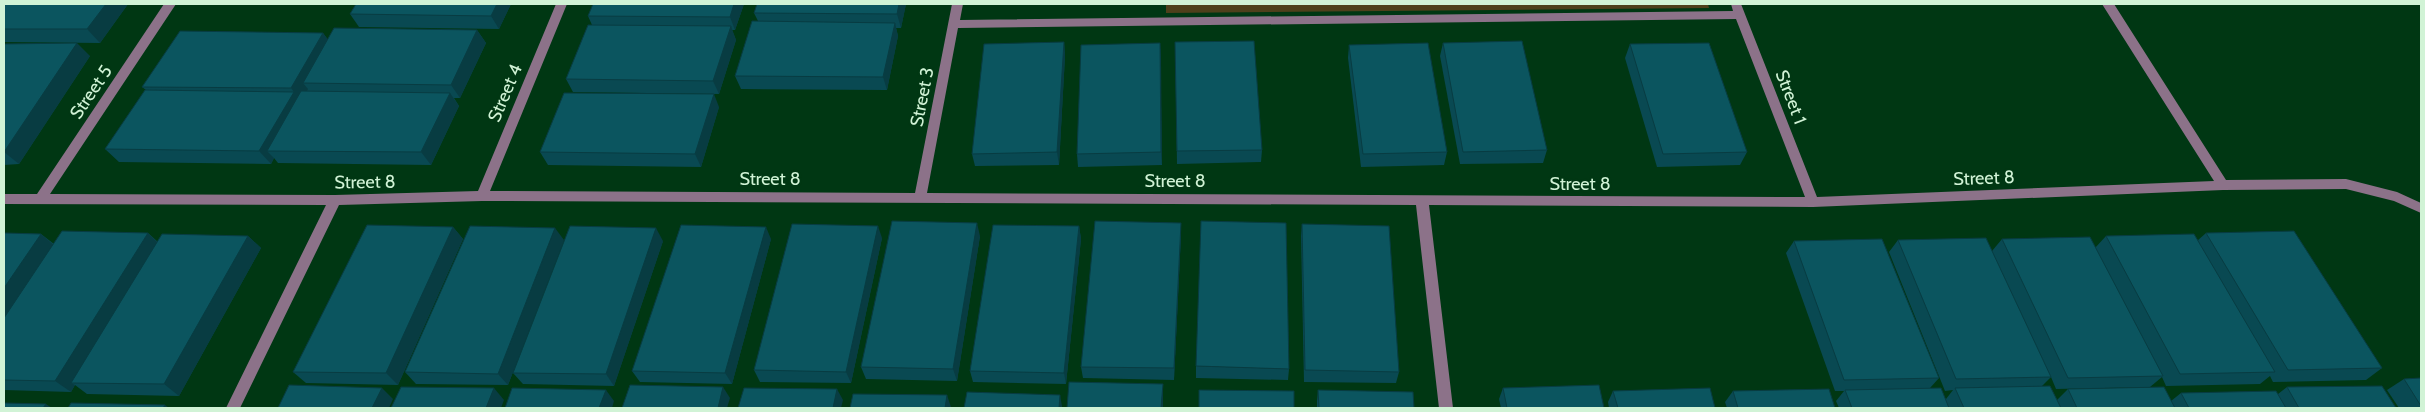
<svg xmlns="http://www.w3.org/2000/svg" width="2425" height="412" font-family="Cabin,sans-serif">
  <rect width="100%" height="100%" fill="#003713"/>
  <polygon fill="#4e401b" points="1166,4 1708,4 1709,8 1166,13"/>
  <g fill="none" stroke-linecap="round" stroke-linejoin="round">
    <path fill="#8c7289" fill-rule="evenodd" d="M164 4H176L50 194 335 195 478 191 556 4H567L490 191 915 193 952 4H963L960 20 1733 11 1731 4H1741L1817 197 2214 181 2102 4H2114L2226 180 2346 179 2397 192 2421 203V213L2394 201 2346 189 2223 190 1813 207 1429 205 1453 408H1439L1416 205 482 201 339 205 240 408H226L326 205 4 204V194H37ZM1736 19 1805 197 927 193 958 28Z"/>
  </g>
  <g fill="#094952">
    <polygon points="4,4 128,4 100,43 4,42"/>
    <polygon points="356,4 511,4 499,29 359,27 350,14"/>
    <polygon points="744,4 735,30 732,30 736,40 719,94 573,92 566,79 592,25 588,16"/>
    <polygon points="906,4 901,28 896,28 898,36 887,90 741,89 735,76 758,21 754,13"/>
    <polygon points="477,30 486,43 460,98 454,98 459,106 431,165 278,163 274,158 271,164 119,162 105,149 146,90 142,87 323,33 328,40"/>
    <polygon points="1064,42 1065,56 1059,165 975,166 972,154"/>
    <polygon points="1175,42 1262,150 1261,162 1177,164"/>
    <polygon points="1160,43 1162,165 1078,167 1077,154"/>
    <polygon points="1443,43 1547,150 1543,163 1460,164 1440,56"/>
    <polygon points="4,44 90,56 19,164 4,165"/>
    <polygon points="1630,44 1747,152 1740,165 1657,167 1625,58"/>
    <polygon points="1349,45 1447,152 1444,165 1361,167 1348,58"/>
    <polygon points="719,107 701,167 548,165 540,152"/>
    <polygon points="1302,224 1399,372 1396,383 1304,382 1301,236"/>
    <polygon points="1079,226 1081,239 1066,384 973,382 970,371"/>
    <polygon points="453,227 463,239 398,385 306,383 293,372"/>
    <polygon points="4,233 41,234 54,244 148,233 158,242 248,236 261,248 179,396 87,394 75,385 71,392 4,390"/>
    <polygon points="2206,233 2382,368 2366,380 2273,382 2270,376 2260,384 2166,386 2162,377 2150,387 2056,389 2051,377 2042,386 2057,400 2068,389 2171,401 2181,393 2278,394 2287,387 2396,408 1839,408 1836,401 1844,391 1835,391 1786,253 1794,241 1939,378 1930,388 1946,399 1953,390 1945,391 1889,252 1898,240 1992,251 2002,239 2095,248 2106,236 2197,241"/>
    <polygon points="1181,235 1174,380 1083,378 1081,367"/>
    <polygon points="980,236 957,381 866,379 861,367"/>
    <polygon points="882,238 851,383 760,382 754,370"/>
    <polygon points="771,239 732,384 640,382 632,371"/>
    <polygon points="564,240 508,385 416,384 405,372"/>
    <polygon points="663,241 614,386 523,384 513,373"/>
    <polygon points="1196,366 1289,369 1288,380 1196,378"/>
    <polygon points="2421,378 2421,408 2399,408 2387,390 2404,379"/>
    <polygon points="1503,388 1604,408 1501,408 1499,399"/>
    <polygon points="1318,390 1414,408 1317,408 1317,401"/>
    <polygon points="1613,391 1715,408 1609,408 1608,402"/>
    <polygon points="1733,391 1835,408 1727,408 1725,402"/>
  </g>
  <g fill="#083c42">
    <polygon points="106,4 128,4 100,43 87,29"/>
    <polygon points="497,4 511,4 499,29 491,16"/>
    <polygon points="734,4 744,4 735,30 730,17"/>
    <polygon points="899,4 906,4 901,28 897,14"/>
    <polygon points="895,23 898,36 887,90 883,77"/>
    <polygon points="731,26 736,40 719,94 713,81"/>
    <polygon points="477,30 486,43 460,98 451,85"/>
    <polygon points="323,33 333,46 303,83 308,89 302,101 267,151 274,158 271,164 259,151 294,92 291,88"/>
    <polygon points="1064,42 1065,56 1059,165 1057,152"/>
    <polygon points="77,43 90,56 19,164 4,152"/>
    <polygon points="1160,43 1161,56 1162,165 1161,152"/>
    <polygon points="450,93 459,106 431,165 421,152"/>
    <polygon points="714,94 719,107 701,167 695,154"/>
    <polygon points="977,223 980,236 957,381 953,369"/>
    <polygon points="1181,223 1181,235 1174,380 1174,368"/>
    <polygon points="878,226 882,238 851,383 846,372"/>
    <polygon points="1079,226 1081,239 1066,384 1064,373"/>
    <polygon points="453,227 463,239 398,385 386,373"/>
    <polygon points="766,227 771,239 732,384 725,373"/>
    <polygon points="555,228 564,240 508,385 498,374"/>
    <polygon points="656,228 663,241 614,386 606,374"/>
    <polygon points="148,233 161,246 71,383 75,385 71,392 55,381"/>
    <polygon points="41,234 55,246 4,323 4,288"/>
    <polygon points="248,236 261,248 179,396 164,384"/>
    <polygon points="1163,384 1163,408 1161,408"/>
    <polygon points="723,387 730,398 727,408 718,408"/>
    <polygon points="382,388 393,399 389,408 372,408"/>
    <polygon points="494,388 504,400 501,408 486,408"/>
    <polygon points="837,389 843,400 841,408 833,408"/>
    <polygon points="606,390 614,401 612,408 599,408"/>
    <polygon points="947,395 951,407 951,408 945,408"/>
    <polygon points="1060,395 1062,406 1062,408 1059,408"/>
    <polygon points="46,404 52,408 43,408"/>
    <polygon points="165,405 169,408 163,408"/>
  </g>
  <g fill="#0b555f" stroke="#083c42">
    <polygon points="4,4 106,4 87,29 4,29"/>
    <polygon points="356,4 497,4 491,16 350,14"/>
    <polygon points="593,4 734,4 730,17 588,16"/>
    <polygon points="757,4 899,4 897,14 754,13"/>
    <polygon points="752,21 895,23 883,77 735,76"/>
    <polygon points="588,25 731,26 713,81 566,79"/>
    <polygon points="334,28 477,30 451,85 303,83"/>
    <polygon points="180,31 323,33 291,88 142,87"/>
    <polygon points="1254,41 1262,150 1177,151 1175,42"/>
    <polygon points="1522,41 1547,150 1463,152 1443,43"/>
    <polygon points="1064,42 1057,152 972,154 984,44"/>
    <polygon points="77,43 4,152 4,44"/>
    <polygon points="1160,43 1161,152 1077,154 1081,45"/>
    <polygon points="1428,43 1447,152 1363,154 1349,45"/>
    <polygon points="1709,43 1747,152 1663,154 1630,44"/>
    <polygon points="145,90 294,92 259,151 105,149"/>
    <polygon points="301,91 450,93 421,152 267,151"/>
    <polygon points="564,93 714,94 695,154 540,152"/>
    <polygon points="892,221 977,223 953,369 861,367"/>
    <polygon points="1095,221 1181,223 1174,368 1081,367"/>
    <polygon points="1201,221 1286,223 1289,369 1196,366"/>
    <polygon points="792,224 878,226 846,372 754,370"/>
    <polygon points="1302,224 1389,226 1399,372 1305,370"/>
    <polygon points="367,225 453,227 386,373 293,372"/>
    <polygon points="681,225 766,227 725,373 632,371"/>
    <polygon points="993,225 1079,226 1064,373 970,371"/>
    <polygon points="470,226 555,228 498,374 405,372"/>
    <polygon points="570,226 656,228 606,374 513,373"/>
    <polygon points="62,231 148,233 55,381 4,380 4,318"/>
    <polygon points="2294,231 2382,368 2288,370 2206,233"/>
    <polygon points="4,233 41,234 4,288"/>
    <polygon points="162,234 248,236 164,384 71,383"/>
    <polygon points="2194,234 2275,372 2180,374 2106,236"/>
    <polygon points="2090,237 2163,376 2068,378 2002,239"/>
    <polygon points="1986,238 2051,377 1956,379 1898,240"/>
    <polygon points="1882,239 1939,378 1844,380 1794,241"/>
    <polygon points="2421,378 2421,406 2404,379"/>
    <polygon points="1069,382 1163,384 1161,408 1067,408"/>
    <polygon points="289,385 382,388 372,408 278,408"/>
    <polygon points="630,385 723,387 718,408 622,408"/>
    <polygon points="1599,385 1604,408 1507,408 1503,388"/>
    <polygon points="2050,386 2061,408 1964,408 1955,388"/>
    <polygon points="2382,386 2396,408 2299,408 2287,387"/>
    <polygon points="401,387 494,388 486,408 391,408"/>
    <polygon points="2164,387 2175,408 2077,408 2068,389"/>
    <polygon points="512,388 606,390 599,408 505,408"/>
    <polygon points="744,388 837,389 833,408 738,408"/>
    <polygon points="1710,388 1715,408 1618,408 1613,391"/>
    <polygon points="1941,388 1949,408 1852,408 1845,390"/>
    <polygon points="1829,389 1835,408 1738,408 1733,391"/>
    <polygon points="1199,390 1294,391 1294,408 1199,408"/>
    <polygon points="1318,390 1413,392 1414,408 1319,408"/>
    <polygon points="2276,391 2286,408 2189,408 2181,393"/>
    <polygon points="967,392 1060,395 1059,408 964,408"/>
    <polygon points="853,394 947,395 945,408 850,408"/>
    <polygon points="4,403 46,404 43,408 4,408"/>
    <polygon points="71,403 165,405 163,408 68,408"/>
  </g>
  <g text-anchor="middle" dominant-baseline="central" stroke-width="4.5" stroke-linejoin="round" paint-order="stroke">
    <g font-size="18" fill="#d1f3d6" stroke="#003713">
      <text transform="translate(91 92) rotate(-56)">Street 5</text>
      <text transform="translate(505 93) rotate(-67)">Street 4</text>
      <text transform="translate(922 97) rotate(-79)">Street 3</text>
      <text transform="translate(1791 97) rotate(69)">Street 1</text>
      <text transform="translate(1984 178) rotate(-2)">Street 8</text>
      <text x="770" y="179">Street 8</text>
      <text x="1175" y="181">Street 8</text>
      <text transform="translate(365 182) rotate(-1)">Street 8</text>
      <text x="1580" y="184">Street 8</text>
    </g>
  </g>
  <rect width="2425" height="412" fill="none" stroke="#d1f3d6" stroke-width="10"/>
</svg>
